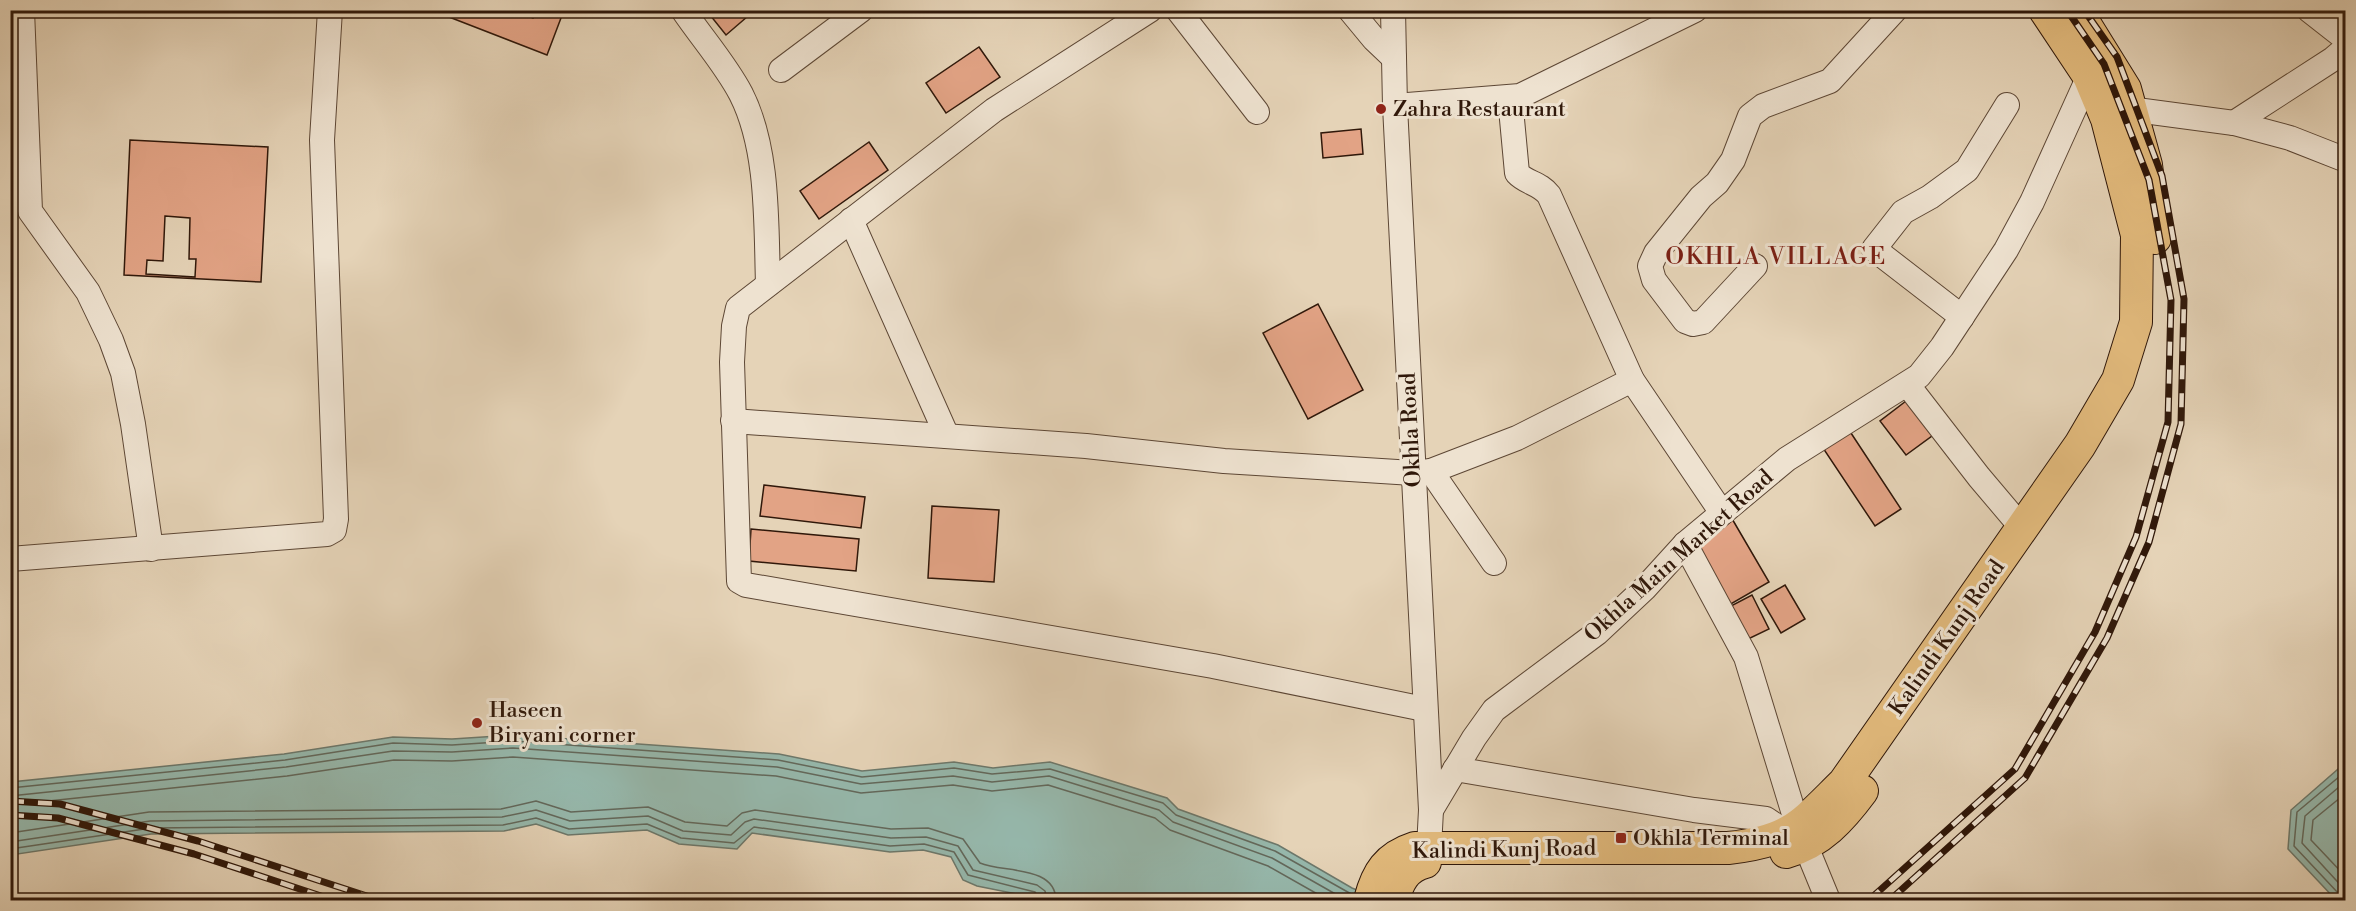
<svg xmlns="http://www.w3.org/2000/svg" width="2356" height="911" font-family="'Libre Bodoni',serif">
  <rect width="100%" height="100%" fill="#e5d3b7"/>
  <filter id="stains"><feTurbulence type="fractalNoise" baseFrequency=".00333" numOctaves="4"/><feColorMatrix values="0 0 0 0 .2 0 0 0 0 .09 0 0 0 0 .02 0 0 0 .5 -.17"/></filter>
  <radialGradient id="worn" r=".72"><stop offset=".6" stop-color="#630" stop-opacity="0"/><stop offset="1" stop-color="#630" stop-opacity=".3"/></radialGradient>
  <g fill="#96b8ac" stroke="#6d786b" stroke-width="1.5">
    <polygon points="513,735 779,754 862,771 954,762 993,768 1050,762 1167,798 1178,809 1278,845 1352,888 1382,900 1046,900 977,886 963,880 951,857 923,850 890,852 752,833 737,849 679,844 647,830 568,835 536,824 504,831 151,834 11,855 11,782 284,754 393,737 452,739"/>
    <polygon points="2345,763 2345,900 2336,900 2288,849 2291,810"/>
  </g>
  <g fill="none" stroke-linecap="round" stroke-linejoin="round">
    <g stroke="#63685b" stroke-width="1.5">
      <polyline points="2346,781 2305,816 2302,843 2346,891"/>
      <polyline points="10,788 285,760 393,743 452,745 513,741 778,760 862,777 954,768 992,774 1050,769 1163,803 1176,815 1275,851 1353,895"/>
      <polyline points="2346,793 2313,820 2311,840 2346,877"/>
      <polyline points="10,796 286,767 393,751 452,752 513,748 777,767 861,784 953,776 992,782 1049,776 1159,810 1173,822 1272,858 1346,900"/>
      <polyline points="10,805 287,776 394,760 452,761 513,757 776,776 861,793 953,785 992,791 1048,785 1155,818 1170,830 1268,866 1328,900"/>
      <path d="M10 833 149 812 501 809 536 801 571 812 648 807 685 822 727 826 742 813 755 810 891 829 928 828 963 839 980 863C1003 873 1055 865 1056 900"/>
      <polyline points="10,842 150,821 502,817 536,810 570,821 648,816 683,831 731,835 745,822 754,819 891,838 926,837 958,846 973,870 1037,885 1045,891 1047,900"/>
      <polyline points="10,849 151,828 503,825 536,818 569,829 647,824 681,838 734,843 754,827 890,846 924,844 954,852 968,875 1035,892 1040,900"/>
      <polyline points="2340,900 2339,894 2294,846 2297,812 2346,771"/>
    </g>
  </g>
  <g fill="#e2a385" stroke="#30180a" stroke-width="1.5" fill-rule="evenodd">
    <polygon points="431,10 514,10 533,18 536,10 564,10 547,55"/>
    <polygon points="706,10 755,10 726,35"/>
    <polygon points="979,47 1000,77 946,113 926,83"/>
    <polygon points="1361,129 1363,154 1323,158 1321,133"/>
    <path d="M130 140 268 147 261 282 124 275ZM165 216 190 218 189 259H196L195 277 146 274 147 260 163 261Z"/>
    <polygon points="869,142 888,170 819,219 800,191"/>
    <polygon points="1318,304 1363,390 1308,419 1263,333"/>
    <polygon points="1910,398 1936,433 1906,455 1880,421"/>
    <polygon points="1849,430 1901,509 1875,526 1823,448"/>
    <polygon points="764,485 865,497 861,528 760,516"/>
    <polygon points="932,506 999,510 994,582 928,578"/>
    <polygon points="1731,517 1769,582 1729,605 1691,540"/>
    <polygon points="751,529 859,539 856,571 749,561"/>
    <polygon points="1785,585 1805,619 1781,633 1761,599"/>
    <polygon points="1752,595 1769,629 1744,641 1729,607"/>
  </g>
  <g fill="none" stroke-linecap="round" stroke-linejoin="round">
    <g stroke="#5d4735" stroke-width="26">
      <g id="minor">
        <polyline points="22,10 30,211 88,292 111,340 123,373 133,424 151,549"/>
        <path d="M683 10C702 38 726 65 741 94 769 149 766 224 768 284"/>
        <polyline points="1150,10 994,110 738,308 734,326 732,362 739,581 746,585 1213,666 1424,709"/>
        <polyline points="1178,10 1257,112"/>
        <polyline points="1350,10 1374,39 1394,58"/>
        <polyline points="1393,10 1395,106 1431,810 1429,848"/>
        <polyline points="2309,10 2346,39"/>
        <polyline points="781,70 861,10"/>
        <path d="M1510 98 1517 173C1526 183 1540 183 1549 195L1632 380 1722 513"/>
        <polyline points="1395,106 1520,96 1695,10"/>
        <polyline points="2129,109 2234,123 2290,138 2346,160"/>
        <polyline points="2234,123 2333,59 2346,48"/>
        <polyline points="851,220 947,436"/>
        <polyline points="1755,266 1703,322 1693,324 1685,321 1654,280 1650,266 1656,253 1701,197 1717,183 1733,160 1750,116 1763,106 1830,81 1895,10"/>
        <polyline points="1962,317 1874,249 1903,212 1930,197 1967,170 2007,105"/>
        <polyline points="1907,384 1979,477 2023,529"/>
        <polyline points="733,421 1086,446 1224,461 1413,473 1431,471 1517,438 1632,380"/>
        <polyline points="1431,471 1494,563"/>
        <polyline points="1685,544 1746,657 1798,827 1828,900"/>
        <polyline points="10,559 327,534 334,530 336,519 322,140 330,10"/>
        <polyline points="1455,769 1694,810 1766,819 1787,833"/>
        <polyline points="1431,810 1474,738 1494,710 1597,633 1645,588 1685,544 1787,459 1919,376 1942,347 2006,250 2032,202 2089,76"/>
      </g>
    </g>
    <g stroke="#30180a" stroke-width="34">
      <g id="major">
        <polyline points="2076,10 2125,89 2146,165 2155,238"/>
        <path d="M1786 852C1820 843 1842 818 1862 791"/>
        <path d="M1370 900C1377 873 1387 857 1415 848H1728C1792 841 1801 825 1844 783L2080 445 2118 380 2136 322 2137 235 2107 119 2089 76 2045 10"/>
        <path d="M1393 900C1398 882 1405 867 1425 862"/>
      </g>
    </g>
    <use href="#minor" stroke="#eee2d0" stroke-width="24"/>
    <use href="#major" stroke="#e2ba7c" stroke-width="32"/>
    <g stroke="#30180a" stroke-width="7">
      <g id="rail">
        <polyline points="10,801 60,804 198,841 379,900"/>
        <polyline points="10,815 58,818 194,854 333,900"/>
        <polyline points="1869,900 2015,769 2095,632 2136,537 2168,422 2171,300 2149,180 2104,64 2067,10"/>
        <polyline points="1890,900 2025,778 2107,638 2149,542 2181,424 2184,299 2162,176 2117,57 2084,10"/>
      </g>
    </g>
    <use href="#rail" stroke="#eee2d0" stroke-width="4.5" stroke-dasharray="14" stroke-linecap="butt"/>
  </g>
  <g fill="#8f2418" stroke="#eee2d0" stroke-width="2">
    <circle cx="1381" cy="109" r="6"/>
    <circle cx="477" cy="723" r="6"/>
    <rect x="1615" y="832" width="12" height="12" rx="3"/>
  </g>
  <g text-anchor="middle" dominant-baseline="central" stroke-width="6" stroke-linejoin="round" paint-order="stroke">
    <g font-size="22" fill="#30180a" stroke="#eee2d0" text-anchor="start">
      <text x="1393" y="109">Zahra Restaurant</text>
      <text x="489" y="710">Haseen<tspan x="489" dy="25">Biryani corner</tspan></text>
      <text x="1633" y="838">Okhla Terminal</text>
    </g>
    <g font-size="22" fill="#30180a" stroke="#eee2d0">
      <text transform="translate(1411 430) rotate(-93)">Okhla Road</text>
      <text transform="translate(1679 556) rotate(-42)">Okhla Main Market Road</text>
      <text transform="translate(1947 638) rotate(-55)">Kalindi Kunj Road</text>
      <text transform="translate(1504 850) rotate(-1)">Kalindi Kunj Road</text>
    </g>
    <g font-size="24" letter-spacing="1.5" fill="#7a1f14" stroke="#eee2d0">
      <text x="1776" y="257">OKHLA VILLAGE</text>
    </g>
  </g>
  <rect width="2356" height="911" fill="none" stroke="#e5d3b7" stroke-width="36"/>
  <rect x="12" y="12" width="2332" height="887" fill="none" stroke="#30180a" stroke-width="3"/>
  <rect x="18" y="18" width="2320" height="875" fill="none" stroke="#30180a" stroke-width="1.5"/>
  <rect width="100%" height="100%" filter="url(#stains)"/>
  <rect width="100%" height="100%" fill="url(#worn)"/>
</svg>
